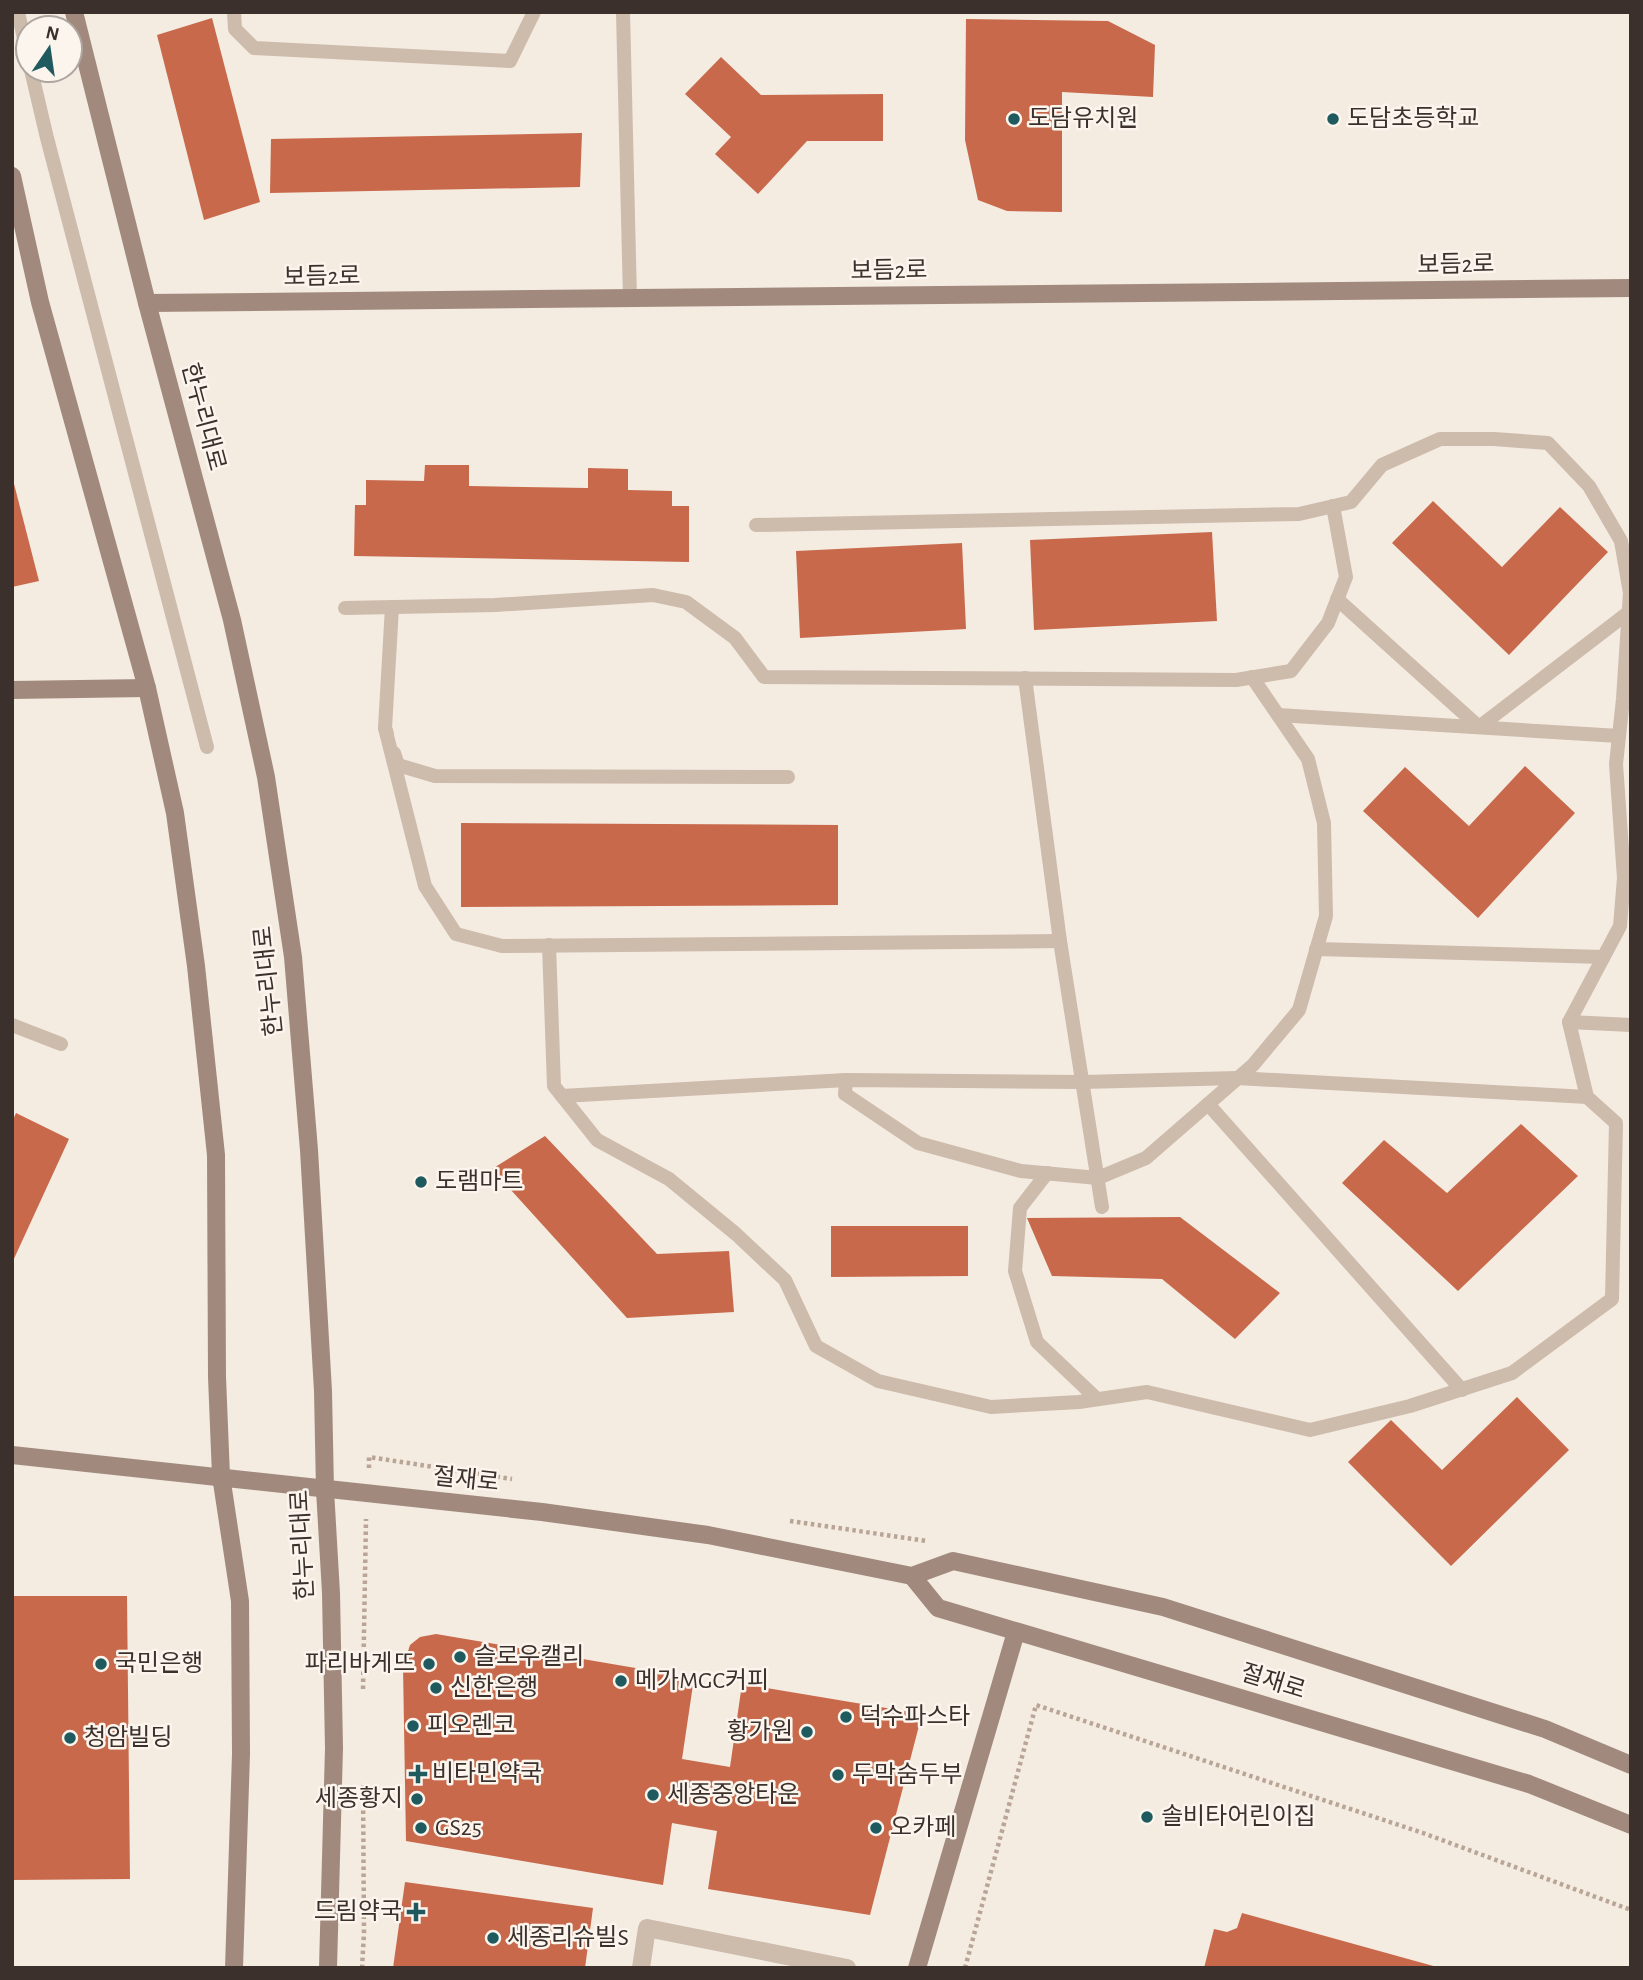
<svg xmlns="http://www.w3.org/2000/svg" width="1643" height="1980" font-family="'Alegreya Sans','Noto Sans KR',sans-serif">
  <rect width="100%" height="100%" fill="#f4ebe1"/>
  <g fill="#c8694b">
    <polygon points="212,18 260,202 204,220 157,35"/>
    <polygon points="966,19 1108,21 1155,45 1153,97 1062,92 1062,212 1007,211 978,200 965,140"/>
    <polygon points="721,57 761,95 883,94 883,141 807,141 758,194 715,154 731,137 685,94"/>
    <polygon points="582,133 580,187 270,193 271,139"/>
    <polygon points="425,465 469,465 469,486 588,488 588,468 628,469 628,490 672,491 672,506 689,506 689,562 354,556 355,505 366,505 366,480 424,481"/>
    <polygon points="12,476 39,581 12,587"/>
    <polygon points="1433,501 1502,567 1560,507 1608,552 1509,655 1392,543"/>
    <polygon points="1212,532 1217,621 1034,630 1030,540"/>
    <polygon points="962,543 966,629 800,638 796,551"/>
    <polygon points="1525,766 1575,813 1478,918 1363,811 1405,767 1469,826"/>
    <polygon points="461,823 838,825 838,905 461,907"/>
    <polygon points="16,1113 69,1139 12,1263 12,1122"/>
    <polygon points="1521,1124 1578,1176 1458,1291 1342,1183 1384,1140 1447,1193"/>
    <polygon points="545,1136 657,1254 729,1251 734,1312 627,1318 492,1169"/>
    <polygon points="1180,1217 1280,1293 1235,1339 1162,1279 1052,1276 1027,1218"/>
    <polygon points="831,1226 968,1226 968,1276 831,1277"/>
    <polygon points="1517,1397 1569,1450 1451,1566 1348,1462 1391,1420 1442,1470"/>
    <polygon points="12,1596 127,1596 130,1879 12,1880"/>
    <polygon points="436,1634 694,1678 682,1759 730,1767 742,1684 922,1714 870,1915 708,1889 717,1831 672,1823 663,1885 406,1841 403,1667 410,1645 420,1637"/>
    <polygon points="405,1882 593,1908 585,1968 393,1968"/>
    <polygon points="1242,1913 1437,1967 1437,1968 1204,1968 1214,1929 1227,1932 1237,1928"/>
  </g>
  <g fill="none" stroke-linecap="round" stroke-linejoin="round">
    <g stroke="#b9a596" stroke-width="4.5" stroke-dasharray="3.5 3.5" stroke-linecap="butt">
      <polyline points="369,1468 369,1457 512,1479"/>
      <polyline points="790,1521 927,1541"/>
      <polyline points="363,1689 366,1519"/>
      <polyline points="362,1968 364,1933 363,1785"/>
      <polyline points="965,1968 1036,1705 1423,1833 1631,1910"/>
    </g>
    <g stroke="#cdbbac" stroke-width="14">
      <polyline points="18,12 28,56"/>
      <polyline points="234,12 235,29 254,48 510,61 534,12"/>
      <polyline points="623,12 630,298"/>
      <polyline points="31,70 47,138 207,747"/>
      <polyline points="1337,599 1479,727 1629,612"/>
      <polyline points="345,608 495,605 653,595 686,602 735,638 764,677 1236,680 1291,671 1328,623 1346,577 1333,506"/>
      <polyline points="1025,678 1060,941 1102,1207"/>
      <polyline points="1278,715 1619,736"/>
      <polyline points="385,728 425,886 456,934 502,946 1060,941"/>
      <polyline points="387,734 385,728 392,607"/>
      <polyline points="394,753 398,765 435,776 788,777"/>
      <polyline points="549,945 554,1086 597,1140 669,1179 736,1234 785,1280 816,1346 878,1381 991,1407 1079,1402 1147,1392 1310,1430 1410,1406 1512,1373 1612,1299 1616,1123 1587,1097 1569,1022 1620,926 1624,878 1616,764 1623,699 1630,593 1621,541 1589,486 1548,443 1494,439 1440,439 1382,465 1351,502 1299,514 756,525"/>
      <polyline points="1316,949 1603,957"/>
      <polyline points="1569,1022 1631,1025"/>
      <polyline points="12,1025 61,1044"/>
      <polyline points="846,1080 845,1094 918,1143 1021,1171 1098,1178 1146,1158 1253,1065 1299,1010 1326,916 1324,823 1308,759 1252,677"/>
      <polyline points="562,1096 846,1080 1083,1082 1237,1078 1587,1097"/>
      <polyline points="1208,1104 1462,1390"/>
      <polyline points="1047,1173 1020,1208 1015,1271 1037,1342 1097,1399"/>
    </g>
    <polyline stroke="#cdbbac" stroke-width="18" points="641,1968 647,1928 847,1968"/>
    <g stroke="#a18a7d" stroke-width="18">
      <polyline points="74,12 147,303 232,620 266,777 293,957 309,1150 323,1391 325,1490 331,1593 334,1748 328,1968"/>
      <polyline points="12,176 40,302 147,688 175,813 196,966 216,1155 217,1377 221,1476 240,1601 241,1754 234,1968"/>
      <polyline points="147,303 1631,288"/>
      <polyline points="12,690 147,688"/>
      <polyline points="12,1455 542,1512 708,1535 912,1576 953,1561 1163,1607 1545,1729 1631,1765"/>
      <polyline points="912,1576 938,1608 1529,1784 1631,1825"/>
      <polyline points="917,1968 1016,1632"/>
    </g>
  </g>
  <g fill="#1f5a5e" stroke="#fbf5ee" stroke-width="2.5">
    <circle cx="1014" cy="119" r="7"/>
    <circle cx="1333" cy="119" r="7"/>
    <circle cx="421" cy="1182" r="7"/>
    <circle cx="460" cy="1657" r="7"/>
    <circle cx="101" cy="1664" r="7"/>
    <circle cx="429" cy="1664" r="7"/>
    <circle cx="621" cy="1681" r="7"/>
    <circle cx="436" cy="1688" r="7"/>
    <circle cx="846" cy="1717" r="7"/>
    <circle cx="413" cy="1726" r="7"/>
    <circle cx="807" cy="1732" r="7"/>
    <circle cx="70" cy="1738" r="7"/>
    <path d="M414.5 1763.5h7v7h7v7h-7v7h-7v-7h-7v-7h7z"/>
    <circle cx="838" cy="1775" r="7"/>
    <circle cx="653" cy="1795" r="7"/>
    <circle cx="417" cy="1799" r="7"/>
    <circle cx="1147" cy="1817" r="7"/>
    <circle cx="421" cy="1828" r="7"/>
    <circle cx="876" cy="1828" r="7"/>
    <path d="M412.5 1901.5h7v7h7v7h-7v7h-7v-7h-7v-7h7z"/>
    <circle cx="493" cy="1938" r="7"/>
  </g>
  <g text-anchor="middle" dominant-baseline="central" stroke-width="5" stroke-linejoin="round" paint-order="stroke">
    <g font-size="24" fill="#3b302b" stroke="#fbf5ee" text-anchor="start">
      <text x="1028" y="119">도담유치원</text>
      <text x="1347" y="119">도담초등학교</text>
      <text x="435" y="1182">도램마트</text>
      <text x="474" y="1657">슬로우캘리</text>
      <text x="115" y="1664">국민은행</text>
      <text x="415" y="1664" text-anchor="end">파리바게뜨</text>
      <text x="635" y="1681">메가MGC커피</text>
      <text x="450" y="1688">신한은행</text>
      <text x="860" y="1717">덕수파스타</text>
      <text x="427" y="1726">피오렌코</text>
      <text x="793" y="1732" text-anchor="end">황가원</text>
      <text x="84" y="1738">청암빌딩</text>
      <text x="432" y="1774">비타민약국</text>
      <text x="852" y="1775">두막숨두부</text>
      <text x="667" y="1795">세종중앙타운</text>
      <text x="403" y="1799" text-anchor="end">세종황지</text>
      <text x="1161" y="1817">솔비타어린이집</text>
      <text x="435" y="1828">GS25</text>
      <text x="890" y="1828">오카페</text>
      <text x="402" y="1912" text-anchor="end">드림약국</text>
      <text x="507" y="1938">세종리슈빌S</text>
    </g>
    <g font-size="24" fill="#3b302b" stroke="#fbf5ee">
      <text transform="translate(1456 265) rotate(-1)">보듬2로</text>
      <text transform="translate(889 271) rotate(-1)">보듬2로</text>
      <text transform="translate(322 277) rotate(-1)">보듬2로</text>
      <text transform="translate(203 417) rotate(75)">한누리대로</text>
      <text transform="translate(269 981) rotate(-96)">한누리대로</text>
      <text transform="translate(466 1480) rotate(6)">절재로</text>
      <text transform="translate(303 1545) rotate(-93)">한누리대로</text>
      <text transform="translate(1273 1682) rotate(17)">절재로</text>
    </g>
  </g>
  <rect width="1643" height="1980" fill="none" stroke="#3b302b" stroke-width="28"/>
  <g transform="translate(49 49) rotate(13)"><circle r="33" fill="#fbf5ee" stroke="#aea6a0" stroke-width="2"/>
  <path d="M0-5L12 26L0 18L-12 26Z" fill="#1f5a5e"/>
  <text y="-10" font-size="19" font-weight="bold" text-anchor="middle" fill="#3b302b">N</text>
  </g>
</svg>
